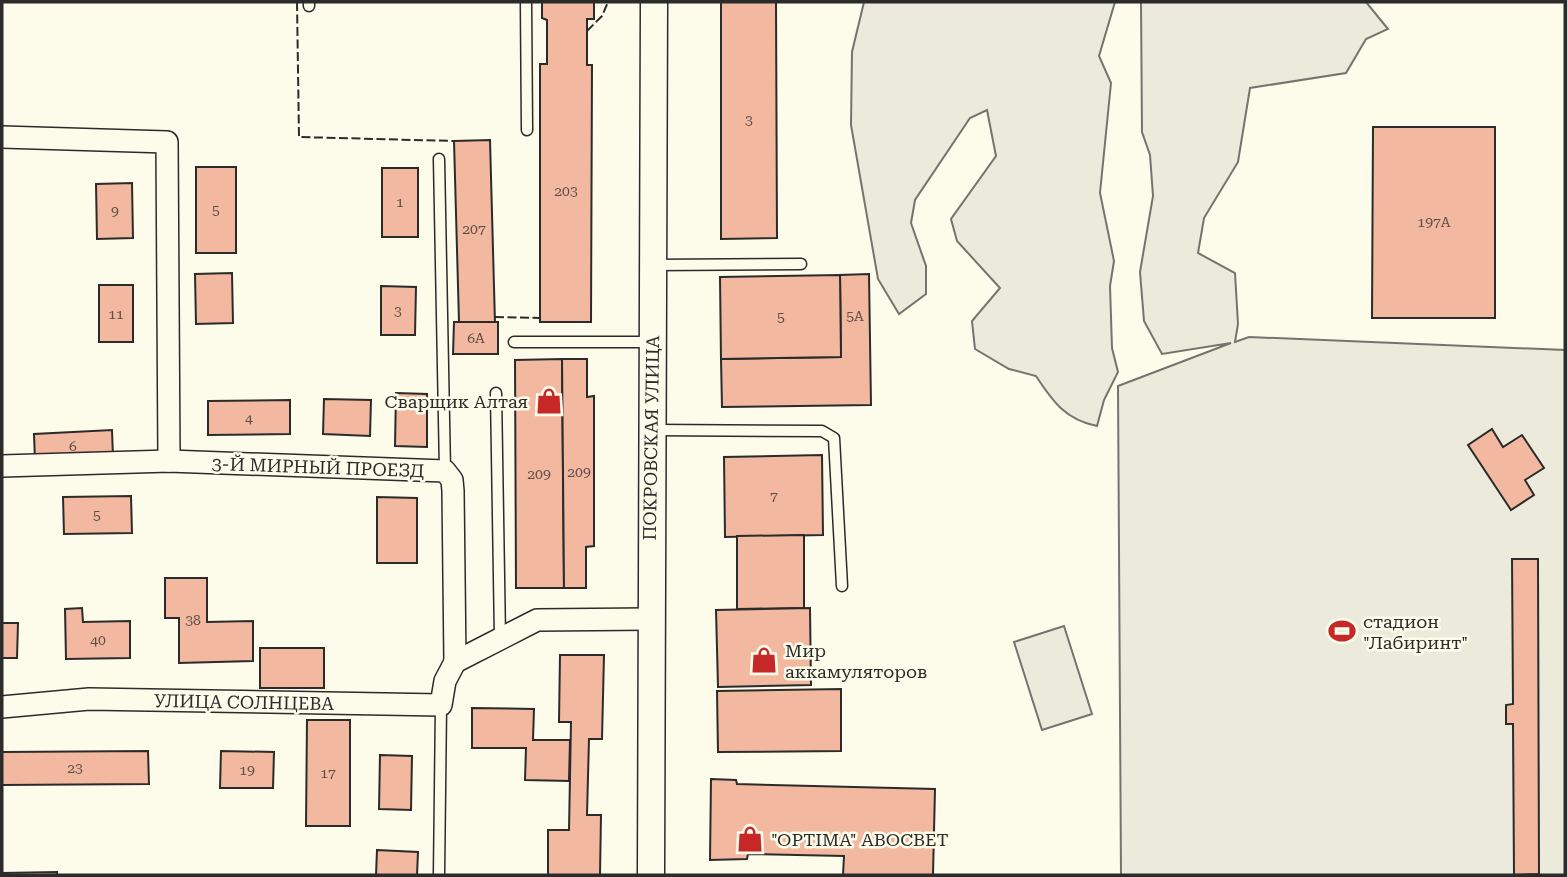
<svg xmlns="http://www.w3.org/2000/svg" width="1567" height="877" font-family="'Roboto Serif',serif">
  <rect width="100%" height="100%" fill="#fdfbea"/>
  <g fill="#ecebdb" stroke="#74746e" stroke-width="2">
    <path d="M864 2H1115L1099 56 1111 83 1100 193 1114 261 1110 286 1112 348 1118 372 1104 400 1097 426C1066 420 1053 402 1036 376L1009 369 975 349 972 321 1000 288 957 241 951 219 996 156 987 110 970 118 915 200 911 223 926 266V294L899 314 878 279 851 125 852 52Z"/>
    <polygon points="1141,2 1366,2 1388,29 1366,39 1346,73 1250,88 1238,162 1204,218 1198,253 1235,273 1238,324 1235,342 1249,337 1565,350 1565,875 1121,875 1118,386 1231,343 1162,354 1144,321 1140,272 1153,196 1150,155 1142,132"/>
    <polygon points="1064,626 1092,714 1042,730 1014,642"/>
  </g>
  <g fill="#f2b8a0" stroke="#2b2b2b" stroke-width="2">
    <polygon points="542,2 594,2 594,19 587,19 587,65 592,65 591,322 540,322 540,64 547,64 547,20 542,18"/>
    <polygon points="721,2 776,2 777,238 721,239"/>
    <polygon points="1373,127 1495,127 1495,318 1372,318"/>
    <polygon points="490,140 495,323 459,322 454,141"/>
    <rect x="196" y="167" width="40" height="86"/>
    <rect x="382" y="168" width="36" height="69"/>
    <polygon points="132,183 133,238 97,239 96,184"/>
    <polygon points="232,273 233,323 196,324 195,274"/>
    <polygon points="869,274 871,405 722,407 721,359 841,357 840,275"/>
    <polygon points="840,275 841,357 721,359 720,277"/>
    <rect x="99" y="285" width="34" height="57"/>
    <polygon points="381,286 416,287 415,335 381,335"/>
    <polygon points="454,322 498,322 498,354 453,354"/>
    <polygon points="562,359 564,588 516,588 515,360"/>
    <polygon points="562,359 587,359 587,397 594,396 594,546 586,547 586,588 564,588"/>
    <polygon points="396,393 427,394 427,447 395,446"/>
    <polygon points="324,399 371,400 370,436 323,434"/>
    <polygon points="290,400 290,434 208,435 208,401"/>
    <polygon points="1492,429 1503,447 1522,435 1544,468 1525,480 1534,495 1511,510 1468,445"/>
    <polygon points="112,430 113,457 35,461 34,434"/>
    <polygon points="822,455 823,535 725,537 724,457"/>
    <polygon points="131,496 132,533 64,534 63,497"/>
    <polygon points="377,497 417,498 417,563 377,563"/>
    <polygon points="804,535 804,608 737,609 737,536"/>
    <polygon points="1512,559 1538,559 1539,874 1514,875 1513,724 1506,724 1506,705 1513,704"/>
    <polygon points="165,578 207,578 207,622 253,621 253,661 179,663 179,618 165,618"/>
    <polygon points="82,608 83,622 130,621 130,658 66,659 65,609"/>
    <polygon points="810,608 811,685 718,687 716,610"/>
    <polygon points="2,623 18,623 17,658 2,658"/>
    <rect x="260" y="648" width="64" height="40"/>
    <polygon points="560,655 604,655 602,739 589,739 587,815 601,815 600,875 548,875 548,830 569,830 571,722 559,722"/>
    <polygon points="841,689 841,751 718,752 717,691"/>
    <polygon points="472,708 534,709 533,740 570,740 569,781 525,780 526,748 472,748"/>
    <polygon points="307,720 350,720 350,826 306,826"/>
    <polygon points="148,751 149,784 2,785 2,752"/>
    <polygon points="221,751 274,752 273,788 220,788"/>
    <polygon points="380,755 412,756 411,810 379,809"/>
    <polygon points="711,779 736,780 737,784 935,789 933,875 843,875 844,856 748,854 747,859 710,860"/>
    <polygon points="377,850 418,852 417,875 376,875"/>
    <polygon points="57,872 57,875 2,875 2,873"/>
  </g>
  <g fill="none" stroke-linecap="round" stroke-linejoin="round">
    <g stroke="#2b2b2b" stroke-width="13">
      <g id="service">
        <polyline points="526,2 527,130"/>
        <polyline points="309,6 309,2"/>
        <polyline points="439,159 445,471"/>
        <polyline points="653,265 801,264"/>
        <polyline points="514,342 651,342"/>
        <polyline points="496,393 500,638"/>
        <polyline points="653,430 822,431 834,438 842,586"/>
        <polyline points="439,875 441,705"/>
      </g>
    </g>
    <g stroke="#2b2b2b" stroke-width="24">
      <g id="minor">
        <polyline points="2,137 167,142 169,461"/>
        <polyline points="2,466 169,461 445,471 452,480 453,491 455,662 537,620 650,619"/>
        <polyline points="2,707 89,699 441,705 445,681 455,662"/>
      </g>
    </g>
    <g stroke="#2b2b2b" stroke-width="29">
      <polyline id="tertiary" points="651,875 654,2"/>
    </g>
    <use href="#service" stroke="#fdfbea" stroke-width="10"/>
    <use href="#minor" stroke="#fdfbea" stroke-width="21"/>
    <use href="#tertiary" stroke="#fdfbea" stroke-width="26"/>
    <g stroke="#2b2b2b" stroke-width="2" stroke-dasharray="9 3.5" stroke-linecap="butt">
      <polyline points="297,2 299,137 454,141"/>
      <polyline points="587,31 602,16 608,2"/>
      <polyline points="495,317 540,318"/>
    </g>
  </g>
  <defs>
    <g id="shop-bare" transform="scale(2.1)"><path d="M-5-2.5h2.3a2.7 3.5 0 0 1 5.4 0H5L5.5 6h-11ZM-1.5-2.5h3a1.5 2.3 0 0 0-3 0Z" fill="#c62828" stroke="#fdfbea" stroke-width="2.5" paint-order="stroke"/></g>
    <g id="stadium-bare" transform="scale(2.1)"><path d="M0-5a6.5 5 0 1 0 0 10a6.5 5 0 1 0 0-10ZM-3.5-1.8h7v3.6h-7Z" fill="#c62828" stroke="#fdfbea" stroke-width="2.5" paint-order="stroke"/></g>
  </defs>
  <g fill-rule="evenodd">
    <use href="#shop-bare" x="549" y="401"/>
    <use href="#stadium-bare" x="1342" y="631"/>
    <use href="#shop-bare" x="764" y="660"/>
    <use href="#shop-bare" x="750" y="839"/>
  </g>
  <g text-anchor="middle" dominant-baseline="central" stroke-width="5" stroke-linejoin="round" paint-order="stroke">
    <g font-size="14" fill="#5d4e48">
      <text x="749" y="120">3</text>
      <text x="566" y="191">203</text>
      <text x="400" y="202">1</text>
      <text x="216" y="210">5</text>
      <text x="115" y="211">9</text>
      <text x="1434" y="222">197А</text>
      <text x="474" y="229">207</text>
      <text x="398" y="311">3</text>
      <text x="116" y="314">11</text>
      <text x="855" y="316">5А</text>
      <text x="781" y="317">5</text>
      <text x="476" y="338">6А</text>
      <text x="249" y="418">4</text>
      <text x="73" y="446">6</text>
      <text x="579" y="472">209</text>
      <text x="539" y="474">209</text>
      <text x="774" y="496">7</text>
      <text x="97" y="515">5</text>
      <text x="193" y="620">38</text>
      <text x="98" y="640">40</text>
      <text x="75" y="768">23</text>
      <text x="247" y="770">19</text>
      <text x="328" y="773">17</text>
    </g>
    <g font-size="18" fill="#2b2b2b" stroke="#fdfbea" text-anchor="start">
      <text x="528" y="401" text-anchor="end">Сварщик Алтая</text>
      <text x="1363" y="621">стадион<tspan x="1363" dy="21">"Лабиринт"</tspan></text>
      <text x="785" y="650">Мир<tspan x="785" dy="21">аккамуляторов</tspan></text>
      <text x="771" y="839">"OPTIMA" АВОСВЕТ</text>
    </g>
    <g font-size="18" fill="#2b2b2b" stroke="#fdfbea">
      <text transform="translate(651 438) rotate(-89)">ПОКРОВСКАЯ УЛИЦА</text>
      <text transform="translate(318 467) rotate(2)">3-Й МИРНЫЙ ПРОЕЗД</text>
      <text transform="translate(244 702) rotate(1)">УЛИЦА СОЛНЦЕВА</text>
    </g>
  </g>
  <rect width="1567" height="877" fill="none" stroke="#2b2b2b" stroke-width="7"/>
</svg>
